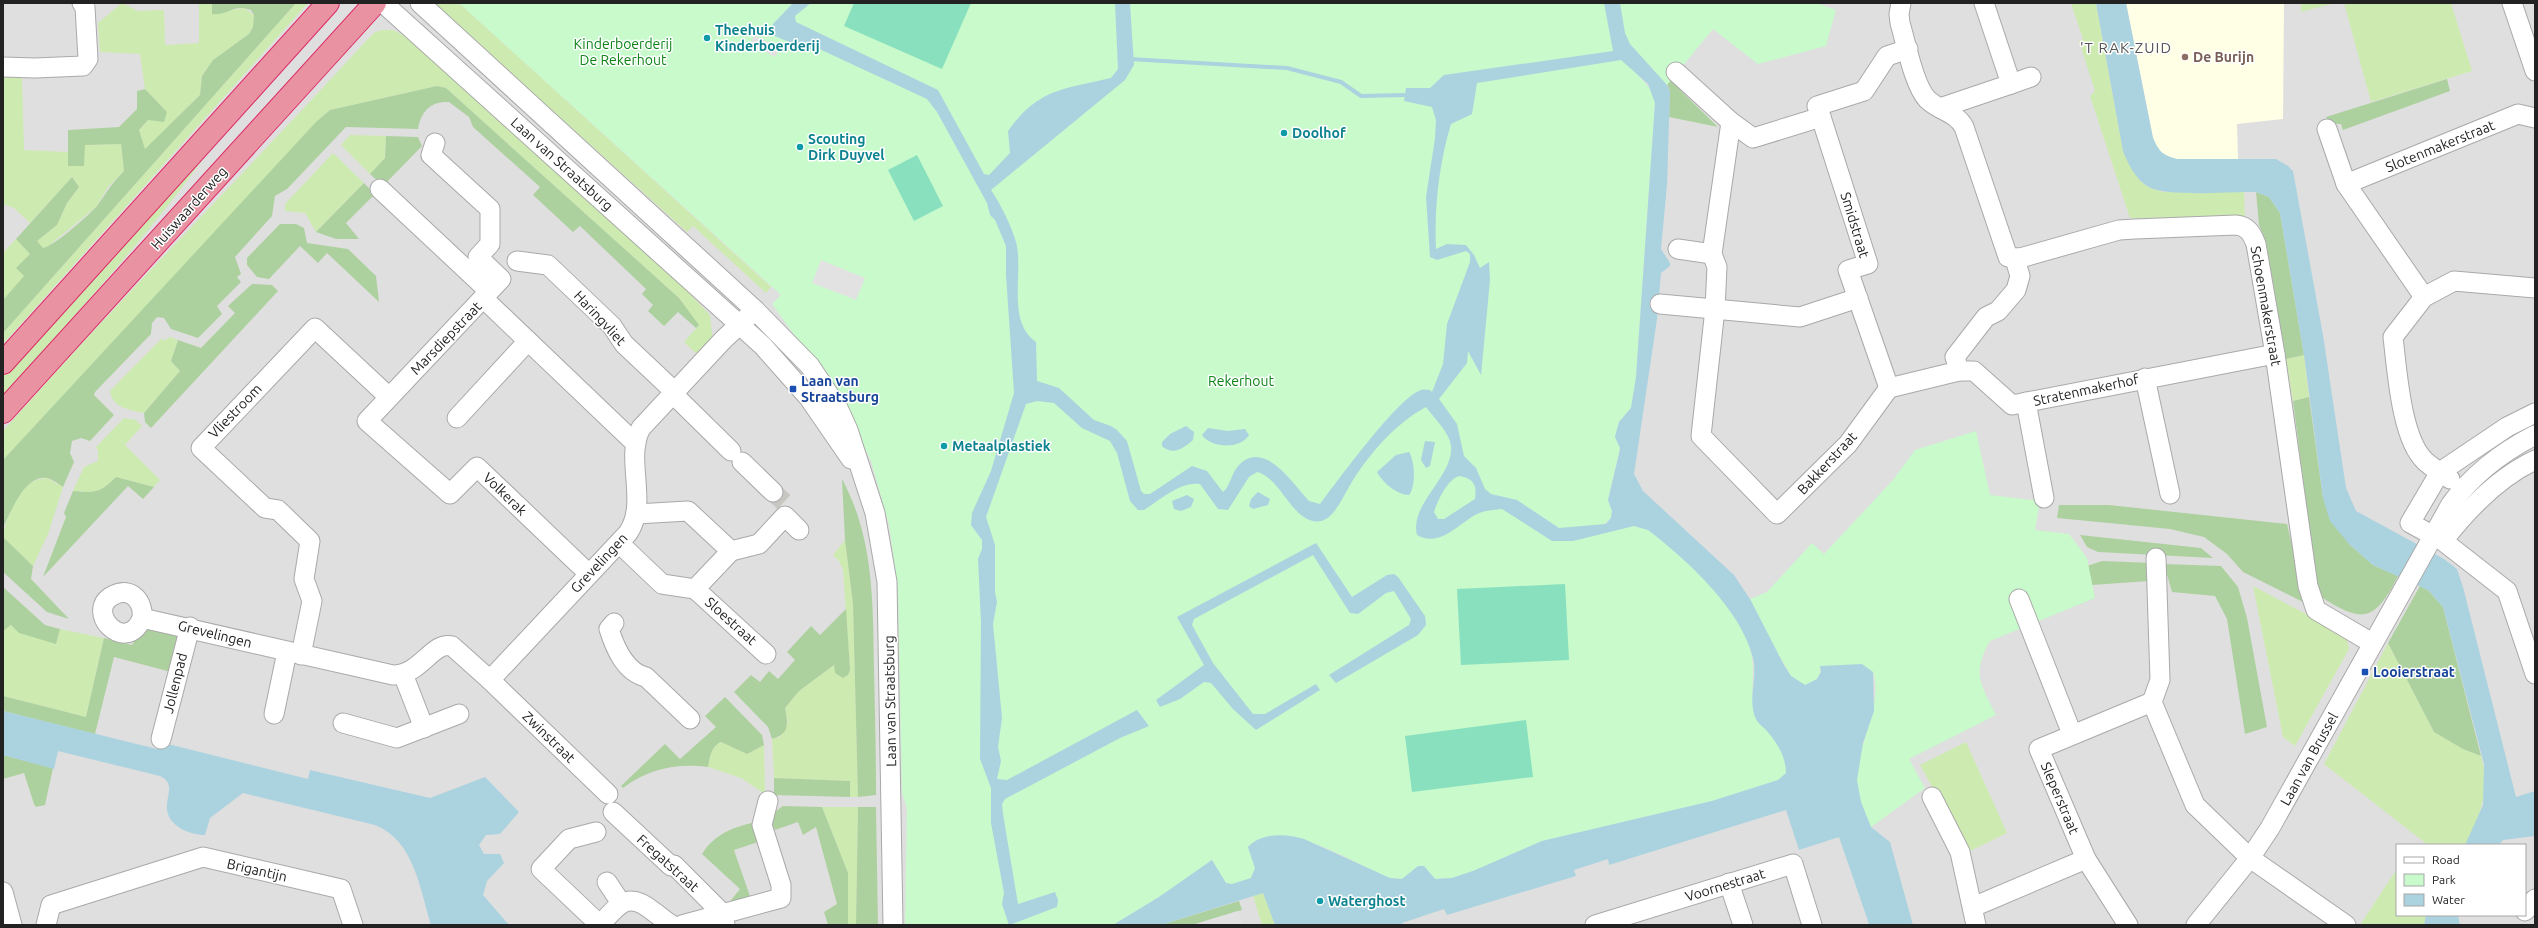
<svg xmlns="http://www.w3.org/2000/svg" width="2538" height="928" font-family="Ubuntu,sans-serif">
  <rect width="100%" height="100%" fill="#f2efe9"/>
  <path fill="#e0dfdf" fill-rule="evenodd" d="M3 3H2535V925H3ZM2397 845H2525V915H2397Z"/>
  <polygon fill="#ffffe5" points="2126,3 2284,3 2283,119 2237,124 2238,159 2176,159 2163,155 2158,150 2153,138"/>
  <g fill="#cdebb0">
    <polygon points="122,3 138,11 164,10 165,45 199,43 199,3 212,3 212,13 244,8 254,15 253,27 249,34 213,60 202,76 200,95 145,150 139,130 148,120 167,112 145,89 140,54 100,52 98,23"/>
    <polygon points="296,3 308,3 3,344 3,333"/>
    <polygon points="433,3 459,3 771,287 766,293 693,226 687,232"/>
    <polygon points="2071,3 2096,3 2123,151 2140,181 2148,187 2163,192 2244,192 2245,219 2235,217 2130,218 2090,96 2095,91 2079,41 2083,39"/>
    <polygon points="2301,3 2335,3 2301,12"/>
    <polygon points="2344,3 2451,3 2472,71 2371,102"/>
    <path d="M382 30H393L407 37 682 286 710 315 712 334 716 342 701 358 684 342 699 325 679 298 446 88 437 86 330 110 325 114 3 460V431C120 298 245 173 365 42L375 32Z"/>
    <polygon points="3,72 22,76 24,150 68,152 68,165 84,166 84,145 121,144 124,171 108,187 96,207 47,247 42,248 37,241 57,225 67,203 79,187 72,177 30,223 14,208 3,204"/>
    <polygon points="350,135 386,136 385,158 370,174 341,145"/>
    <polygon points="333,153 364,183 316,232 305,213 285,211 285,204"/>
    <path d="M204 158C143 242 72 318 3 395V374L175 184Z"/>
    <polygon points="16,239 30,254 25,276 3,300 3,253"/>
    <path d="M170 337 178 340 171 361 180 371 144 413C130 410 112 408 110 391L162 338 164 341Z"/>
    <polygon points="2304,355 2309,397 2293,401 2286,359"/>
    <path d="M124 418 136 420 142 426 125 445 160 480 154 487 116 477C100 493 95 493 73 491L84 467 98 461V451L96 447Z"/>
    <path d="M47 478 63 487 48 534 33 566 3 537C3 524 17 496 27 486 32 480 40 479 47 478Z"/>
    <polygon points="845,540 853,604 858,797 850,797 850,781 774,778 772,739 780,737 788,723 785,708 799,691 834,665 843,678 848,675 850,670 843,570 839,561 833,555"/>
    <polygon points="2253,586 2323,623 2347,640 2349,649 2295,746 2283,737"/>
    <polygon points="10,625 56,644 60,629 104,638 86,717 3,696 3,631"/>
    <path d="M2388 643 2434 732 2463 749 2481 756C2490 786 2481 819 2465 845H2428L2324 764Z"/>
    <path d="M721 742 747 754 764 745 765 794 741 778 708 767C710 757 711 746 721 742Z"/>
    <polygon points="1966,742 2007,833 1968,852 1920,765"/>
    <polygon points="822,807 858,807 856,925 848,925 848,873"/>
    <polygon points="2397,869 2397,915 2426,915 2424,925 2360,925"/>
    <polygon points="1264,893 1275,925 1262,925 1253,896"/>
  </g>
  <g fill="#add19e">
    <path d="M212 3H296L3 333V300L24 276 16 268 30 254 16 239 72 177 79 187 67 203 57 225 37 241 43 248C53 247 89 215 97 206 107 192 111 184 124 171L121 144 85 145 84 166H68V130L119 127 137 109V91L145 89 167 112 164 122 148 120 139 130 145 149 200 95 202 76 213 60 249 34 253 27 254 15 251 10C233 3 228 16 212 14Z"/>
    <polygon points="1657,55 1684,88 1681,91 1718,127 1669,117 1670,92"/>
    <polygon points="2447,79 2450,91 2343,130 2341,124 2329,124 2326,117"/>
    <path d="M437 86 446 88 679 298 699 325 696 328 678 312 664 326 648 311 653 305 642 294 646 289 580 226 573 232 533 195 540 187 473 127 469 117 449 102C431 101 421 111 418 129L346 127 287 189 275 196 272 216 235 257 241 274 237 277 241 282 217 306 222 314 198 338 171 329 164 318 157 317 152 323 151 334 95 392 94 395 114 415 90 441 81 438 72 441 70 453 74 462 63 487C59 484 52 479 47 478 24 475 12 511 3 527V460L316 122 330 110Z"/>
    <polygon points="386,136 418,137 422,146 383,186 370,174 385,158"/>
    <polygon points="364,183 375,194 346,223 359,239 336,239 316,232"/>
    <polygon points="2256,192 2269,197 2280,213 2304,355 2286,359 2266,241 2259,225"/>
    <polygon points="280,224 296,224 304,228 307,243 348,249 376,276 379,302 327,253 318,263 300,246 269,279 257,277 247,265 247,258"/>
    <polygon points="252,284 272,285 278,291 151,428 145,422 144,413 180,371 171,361 178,340 201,348 235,313 228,306"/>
    <path d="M2309 397 2323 498 2349 544 2373 565 2398 576C2374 624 2361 623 2318 595L2293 401Z"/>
    <path d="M116 477 154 487 143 499 128 486 43 577 66 517 64 513 73 491C95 493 100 493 116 477Z"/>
    <path d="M842 479C874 538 873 603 874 668 875 711 876 753 876 795L858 797 853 604 845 540Z"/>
    <polygon points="2059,505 2109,505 2287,524 2305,603 2243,572 2227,554 2204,537 2170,529 2057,518"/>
    <polygon points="2080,535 2201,548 2213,558 2098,552 2087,547"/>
    <polygon points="3,537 33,566 31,579 69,619 47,612 3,572"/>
    <polygon points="2102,561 2153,563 2149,581 2092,585 2095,598 2036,621 2075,570"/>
    <polygon points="2164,564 2221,566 2238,587 2247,618 2267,727 2245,734 2227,619 2215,596 2172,592"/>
    <polygon points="2420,586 2428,590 2443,607 2481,756 2463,749 2434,732 2388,643"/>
    <polygon points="3,587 45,625 60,629 56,644 19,633 11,625 3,631"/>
    <path d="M846 609 850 670 848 675 843 678 835 673 834 665 799 691 785 708C788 724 790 734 772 739L768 727 734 692 751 675 760 682 769 671 778 679 795 660 787 652 811 626 820 635Z"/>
    <polygon points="144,627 184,635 175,673 114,657 95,734 3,711 3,696 86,717 104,638 132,645 139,632"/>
    <path d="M725 697 762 735 764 745 747 754 721 742C711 746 710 757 708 767 677 763 648 769 623 788L621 786 665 744 680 759 716 727 705 716Z"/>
    <polygon points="3,755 53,768 45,805 36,807 34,804 24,773 3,779"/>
    <polygon points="774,778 850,781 850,797 774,795"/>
    <polygon points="783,806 822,807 848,873 848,925 828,925 824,912 837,904 816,827 803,835 798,822 775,830 769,816"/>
    <polygon points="858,807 876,807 878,925 856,925"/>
    <path d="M757 822 764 840 734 850 752 902 723 910 740 889 702 854C714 834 735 826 757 822Z"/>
    <polygon points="1239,901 1242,910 1192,925 1161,925"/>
  </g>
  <path fill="#c8facc" d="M459 3H1817L1836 10 1826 46 1758 64 1713 29 1667 85 1649 65 1639 76 1651 90 1655 103 1636 377 1631 408 1619 422 1615 437 1620 448 1608 500 1612 511 1611 518 1591 536 1634 526 1648 530C1675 550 1736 603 1744 635L1764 627 1750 599 1767 592 1812 543 1824 554 1893 480 1915 450 1976 431 1990 495 2040 501 2035 530 2069 534 2087 558 2095 598 1990 641C1971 675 1981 684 1996 715L1909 759 1925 788 1871 827C1865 812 1857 797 1857 780 1856 746 1884 706 1873 672L1820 666C1822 677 1815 682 1805 685L1791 676 1780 657 1750 648C1757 670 1748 699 1756 718 1758 722 1763 727 1766 730 1777 742 1786 757 1787 773L1778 780 1712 801 1542 841 1473 871 1452 878 1435 879 1424 866H1419L1402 879 1390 878C1356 866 1281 813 1248 847L1255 868 1251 878 1232 884 1226 883 1212 860 1159 897 1113 925H905L907 808 902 793 898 589 889 525 871 461 843 403 772 304 781 295Z"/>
  <g fill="#88e0be">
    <polygon points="854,3 971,3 942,69 844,26"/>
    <polygon points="917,155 943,206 914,221 888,170"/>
    <polygon points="1565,584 1569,660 1461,665 1457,589"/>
    <polygon points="1526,720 1533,777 1412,792 1405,736"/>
  </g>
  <g fill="#e2e2e2">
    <polygon points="754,35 780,48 775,57 750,44"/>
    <polygon points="821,260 865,278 856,300 812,283"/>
    <polygon points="1238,911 1243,925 1192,925"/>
  </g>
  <g fill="#aad3df" fill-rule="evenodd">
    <path d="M793 3H811L795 16 796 22 938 90 984 174 989 175 1010 153 1008 131C1038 89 1063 89 1111 78L1118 69 1115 3H1130L1134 65 1125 80 991 190C1001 205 1011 225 1016 242 1024 273 1006 321 1036 342L1037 381 1059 388 1094 420 1111 426 1117 430 1127 441 1141 491 1144 494H1150L1192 466 1207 471 1223 492C1231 485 1231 473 1239 465 1265 439 1293 484 1309 501L1320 504C1337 482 1398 397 1421 390 1423 389 1427 390 1430 390L1432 392 1443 364 1447 324 1470 262V254L1466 251 1437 260 1430 257 1426 197 1435 138 1436 120 1432 107 1404 101 1406 88H1430L1444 75 1613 51 1604 3H1620L1625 33 1630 44 1667 85 1670 92 1667 185 1661 249 1670 263V266L1661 273 1657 319 1634 474 1643 491 1734 575 1750 599 1785 667 1791 676 1805 685 1817 679 1821 672 1820 666 1862 664 1873 672 1874 711 1863 743 1857 780 1861 802 1871 827 1890 842 1913 925 1869 924 1839 837 1799 850 1786 810 1609 865 1608 859 1574 870 1576 876 1447 915 1444 909 1402 923V925H1275L1263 893 1161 925H1113L1159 897 1212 860 1226 883 1232 884 1251 878 1255 868 1248 847C1262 832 1287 834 1304 839L1390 878 1402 879 1418 866H1424L1435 879 1452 878 1473 871 1542 841 1712 801 1778 780 1786 773C1786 757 1777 742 1766 730 1763 727 1758 723 1756 719 1747 701 1758 676 1753 658 1741 609 1687 560 1648 530L1634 526 1573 541H1552L1502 509C1494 510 1485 510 1477 514 1458 524 1440 548 1417 535 1409 504 1454 476 1451 446 1450 433 1434 418 1426 407 1396 423 1371 452 1353 480 1346 491 1341 504 1332 514 1327 519 1321 523 1313 521 1290 516 1279 477 1257 472L1249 477 1228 510 1218 509 1200 484C1180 481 1160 500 1144 510H1138L1130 501 1117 453 1110 441 1082 428 1054 403 1037 401 1026 404 986 517 995 545V592L997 602 993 624 1002 718 998 747 1001 761 997 779 1007 780 1137 710 1149 726 1120 738 1005 799 1002 804 1003 814 1018 904 1055 892 1058 900 1057 907 1009 925 1002 904 1004 893 991 823V788L980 759 981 622 978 559 982 549V540L971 525 972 513 991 471 1014 393 1006 275V246L995 220 990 215 987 203 937 112 927 99 815 47 808 50 770 34 773 24ZM1621 60 1648 84 1655 103 1636 377 1631 408 1619 422 1617 429 1615 437 1620 448 1619 454 1608 500 1612 511 1611 518 1606 524 1559 528 1517 500 1491 494 1485 489 1476 468 1464 456 1457 424 1439 399 1467 363 1468 351 1481 375 1490 280 1489 262 1480 268 1474 255 1466 245 1447 244 1436 249C1434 209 1439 163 1451 124L1472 114 1477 83ZM1460 476C1474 479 1477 485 1475 499L1444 519H1438L1434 512C1438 500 1448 478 1460 476Z"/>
    <path d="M2096 3H2126L2153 138C2159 151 2162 155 2177 159H2276L2288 166 2293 171 2323 335 2346 488 2356 511 2444 559 2457 569 2463 587 2516 797 2535 791V836L2503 840 2499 845H2465L2483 805 2484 764 2443 607 2428 590 2373 565 2349 544 2330 521 2323 498 2304 355 2280 213 2269 197 2256 192C2231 191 2165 198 2147 186 2135 178 2128 164 2123 151Z"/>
    <path d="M1186 426 1194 432 1193 440C1184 448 1173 456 1162 446V442L1170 434Z"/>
    <path d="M1208 428 1228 431 1245 429 1249 435C1240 450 1211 448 1202 435Z"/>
    <polygon points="1425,441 1435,442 1430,466 1426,468 1421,460"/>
    <path d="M1409 452C1415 461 1416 486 1409 495 1397 495 1382 482 1377 472L1396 455Z"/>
    <polygon points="1258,492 1270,499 1268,505 1253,509 1249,506 1251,499"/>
    <polygon points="1187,495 1194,499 1191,507 1181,511 1174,509 1172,501"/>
    <polygon points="1316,543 1352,597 1387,575 1394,574 1398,577 1425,616 1426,625 1418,635 1336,683 1329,675 1409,625 1411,619 1394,591 1386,593 1358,614 1350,613 1313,555 1194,619 1192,625 1213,663 1253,714 1265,714 1316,684 1320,690 1256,730 1233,709 1211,683 1204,682 1180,699 1160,707 1156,700 1204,665 1177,617"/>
    <path d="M3 711 157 749 168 744 308 779 310 770 430 798 485 777 519 812 500 834 486 835 479 845 484 854H500L504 863 487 881 483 895 509 925H431C420 889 414 840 375 825L243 793 210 818 205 835C190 835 168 826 167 809 166 794 176 784 160 776L58 751 54 769 3 755Z"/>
    <polygon points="2426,915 2458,915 2460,925 2424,925"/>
  </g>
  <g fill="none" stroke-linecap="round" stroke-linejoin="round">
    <polyline stroke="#aad3df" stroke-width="4" points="1129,59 1287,68 1341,82 1361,96 1404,95"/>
    <polyline stroke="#c8c6c1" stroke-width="19" stroke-dasharray="19 10" stroke-linecap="butt" points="773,492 784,502"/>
    <g stroke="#a9a9a9" stroke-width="21">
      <g id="minor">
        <polyline points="383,3 763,346 809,398 851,459"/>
        <polyline points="420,3 755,310 810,366 838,408 848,430 875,513 887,582 893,925"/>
        <path d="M1901 3 1899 14 1900 23C1906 43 1914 85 1927 99 1939 111 1956 112 1964 127L2008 257 2020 258 2119 230 2135 229 2236 225C2248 226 2252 234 2256 244L2275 354 2308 586 2316 610 2372 643"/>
        <polyline points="2512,3 2535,71"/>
        <polyline points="3,67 35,68 83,66 88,59 85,7 82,3"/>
        <polyline points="1676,72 1731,122 1753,138 1821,117 1817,106 1864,91 1887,56 1908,49"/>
        <polyline points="2011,84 2031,77"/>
        <polyline points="1940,108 2011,84 1984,3"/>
        <polyline points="1821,117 1868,264 1848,270 1889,388"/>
        <polyline points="1731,122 1712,254 1717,267 1715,309 1701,436 1777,514 1848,444 1889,388 1959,371 1955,357 1986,317 1998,311 2016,290 2020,276 2015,259"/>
        <polyline points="2327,129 2346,184 2424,297"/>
        <polyline points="435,143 431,155 490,209 490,244 478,257 501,279 483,298"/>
        <polyline points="2346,184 2518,114 2535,118"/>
        <polyline points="380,189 489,291"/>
        <polyline points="1678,249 1712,254"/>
        <polyline points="517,261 548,265 612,326 624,344 676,393"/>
        <polyline points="1660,304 1800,317 1858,298"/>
        <polyline points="1959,371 1974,371 2012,405 2275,354"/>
        <polyline points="2145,378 2170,494"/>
        <polyline points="674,395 731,451"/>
        <polyline points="2026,402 2044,498"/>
        <polyline points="2535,413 2507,427 2440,472 2410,523 2443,541 2507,591 2535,674"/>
        <polyline points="457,418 528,341"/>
        <polyline points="742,462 773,492"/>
        <path d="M2450 479C2442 473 2432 468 2425 461 2401 439 2397 369 2393 337L2424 297 2454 281 2535 288"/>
        <polyline points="636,514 688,511 731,551 759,544 785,516 799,530"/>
        <path d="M2443 541C2467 510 2499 477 2535 460"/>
        <polyline points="619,543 662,584 695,589"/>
        <polyline points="731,551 695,589 766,654"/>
        <polyline points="2156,558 2160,680 2152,702 2195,805 2250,858 2346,925"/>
        <polyline points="589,574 477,467 450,494 367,421 483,298 636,444"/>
        <polyline points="2019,599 2072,734"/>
        <path d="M142 618C126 657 82 610 114 595 131 586 144 602 142 618L393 675C421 675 432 641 452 646L490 680 628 533C649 502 624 459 641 428L723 340 755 310"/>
        <path d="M614 623 609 629C615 648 625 672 646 677L690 719"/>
        <polyline points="301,655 312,601 304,579 310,541 278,510 265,508 201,448 315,328 389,397"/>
        <polyline points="403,674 424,728"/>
        <polyline points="490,680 608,794"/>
        <polyline points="274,714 287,652"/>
        <polyline points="343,723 397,738 459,714"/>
        <polyline points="161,739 190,627"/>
        <polyline points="1932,797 1960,852 1976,925"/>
        <polyline points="613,812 671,866 674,865 720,911 725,925"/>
        <path d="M596 832 569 839 541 869 600 925C619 904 628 890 654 912 660 916 666 922 672 925"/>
        <polyline points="607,882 621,903"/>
        <polyline points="1729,883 1743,925"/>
        <polyline points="3,892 12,925"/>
        <polyline points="1973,907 2086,859"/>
        <polyline points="2525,911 2535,899"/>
        <polyline points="46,925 51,905 203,857 341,889 353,925"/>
        <polyline points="682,925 781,898 781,885 762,825 768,801"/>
        <polyline points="1595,925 1793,864 1812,925"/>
        <polyline points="2128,925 2086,859 2039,749 2152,702"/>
        <path d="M2196 925 2250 858 2270 828 2451 504C2473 474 2502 452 2535 435"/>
      </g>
    </g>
    <g stroke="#dc2a67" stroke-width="24">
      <g id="highway">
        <polyline points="3,363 328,3"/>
        <polyline points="3,412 375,3"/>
      </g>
    </g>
    <use href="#minor" stroke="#fff" stroke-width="19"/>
    <use href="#highway" stroke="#e892a2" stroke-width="22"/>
  </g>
  <g fill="#0f9aa8" stroke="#fff" stroke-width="1.5">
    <circle cx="707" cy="38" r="4"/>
    <circle cx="1284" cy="133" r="4"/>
    <circle cx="800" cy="147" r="4"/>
    <circle cx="944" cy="446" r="4"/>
    <circle cx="1320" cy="901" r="4"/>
  </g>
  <circle fill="#8d6e63" stroke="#fff" stroke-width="1.5" cx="2185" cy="57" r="4"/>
  <g fill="#1a4fb4" stroke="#fff" stroke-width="1.5">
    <rect x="789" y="385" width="8" height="8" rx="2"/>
    <rect x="2361" y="668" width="8" height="8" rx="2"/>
  </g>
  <g text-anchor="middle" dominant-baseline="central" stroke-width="3" stroke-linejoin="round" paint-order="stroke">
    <g font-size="14" font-weight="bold" fill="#0d838f" stroke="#fff" text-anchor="start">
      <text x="715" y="30">Theehuis<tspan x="715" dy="16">Kinderboerderij</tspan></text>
      <text x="1292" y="133">Doolhof</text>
      <text x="808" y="139">Scouting<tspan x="808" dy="16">Dirk Duyvel</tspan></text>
      <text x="952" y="446">Metaalplastiek</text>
      <text x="1328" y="901">Waterghost</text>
    </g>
    <g font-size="14" fill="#0c8416" stroke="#fff">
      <text x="623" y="44">Kinderboerderij<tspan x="623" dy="16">De Rekerhout</tspan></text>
      <text x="1241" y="381">Rekerhout</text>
    </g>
    <g font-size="14" font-weight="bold" fill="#785e54" stroke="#fff" text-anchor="start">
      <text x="2193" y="57">De Burijn</text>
    </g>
    <g font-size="14" fill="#222" stroke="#fff">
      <text transform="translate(2440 146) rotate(-22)">Slotenmakerstraat</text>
      <text transform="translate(562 164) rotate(42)">Laan van Straatsburg</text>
      <text transform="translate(189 208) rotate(-48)">Huiswaarderweg</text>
      <text transform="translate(1855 225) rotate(73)">Smidstraat</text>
      <text transform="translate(2266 306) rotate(80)">Schoenmakerstraat</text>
      <text transform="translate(600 318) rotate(47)">Haringvliet</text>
      <text transform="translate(446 338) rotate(-46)">Marsdiepstraat</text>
      <text transform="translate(2086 390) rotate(-12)">Stratenmakerhof</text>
      <text transform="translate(235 411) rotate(-46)">Vliestroom</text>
      <text transform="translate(1827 463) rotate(-47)">Bakkerstraat</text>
      <text transform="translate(505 494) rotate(44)">Volkerak</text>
      <text transform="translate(599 563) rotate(-47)">Grevelingen</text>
      <text transform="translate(731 621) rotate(42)">Sloestraat</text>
      <text transform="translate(215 634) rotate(14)">Grevelingen</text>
      <text transform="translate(175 683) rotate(-76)">Jollenpad</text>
      <text transform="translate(890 701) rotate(-91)">Laan van Straatsburg</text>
      <text transform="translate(549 737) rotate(44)">Zwinstraat</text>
      <text transform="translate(2309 759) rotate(-61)">Laan van Brussel</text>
      <text transform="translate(2060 798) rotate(67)">Sleperstraat</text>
      <text transform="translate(668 863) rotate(42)">Fregatstraat</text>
      <text transform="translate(257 870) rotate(13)">Brigantijn</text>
      <text transform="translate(1725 885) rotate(-17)">Voornestraat</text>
    </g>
    <g font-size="14" font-weight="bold" fill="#164399" stroke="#fff" text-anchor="start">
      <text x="801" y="381">Laan van<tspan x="801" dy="16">Straatsburg</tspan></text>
      <text x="2373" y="672">Looierstraat</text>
    </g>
    <g font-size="15" letter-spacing="1" fill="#555" stroke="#fff">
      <text x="2126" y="47">'T RAK-ZUID</text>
    </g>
  </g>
  <rect width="2538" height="928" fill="none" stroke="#222222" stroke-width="8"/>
  <rect x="2396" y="844" width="130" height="72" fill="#ffffff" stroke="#a7a7a7"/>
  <rect x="2404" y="857" width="20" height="6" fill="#ffffff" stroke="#a7a7a7"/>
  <text x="2432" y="864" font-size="12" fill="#222222">Road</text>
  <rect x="2404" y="874" width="20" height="12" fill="#c8facc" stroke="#a7a7a7"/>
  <text x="2432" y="884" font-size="12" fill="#222222">Park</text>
  <rect x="2404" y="894" width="20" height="12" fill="#aad3df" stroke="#a7a7a7"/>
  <text x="2432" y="904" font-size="12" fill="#222222">Water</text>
</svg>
